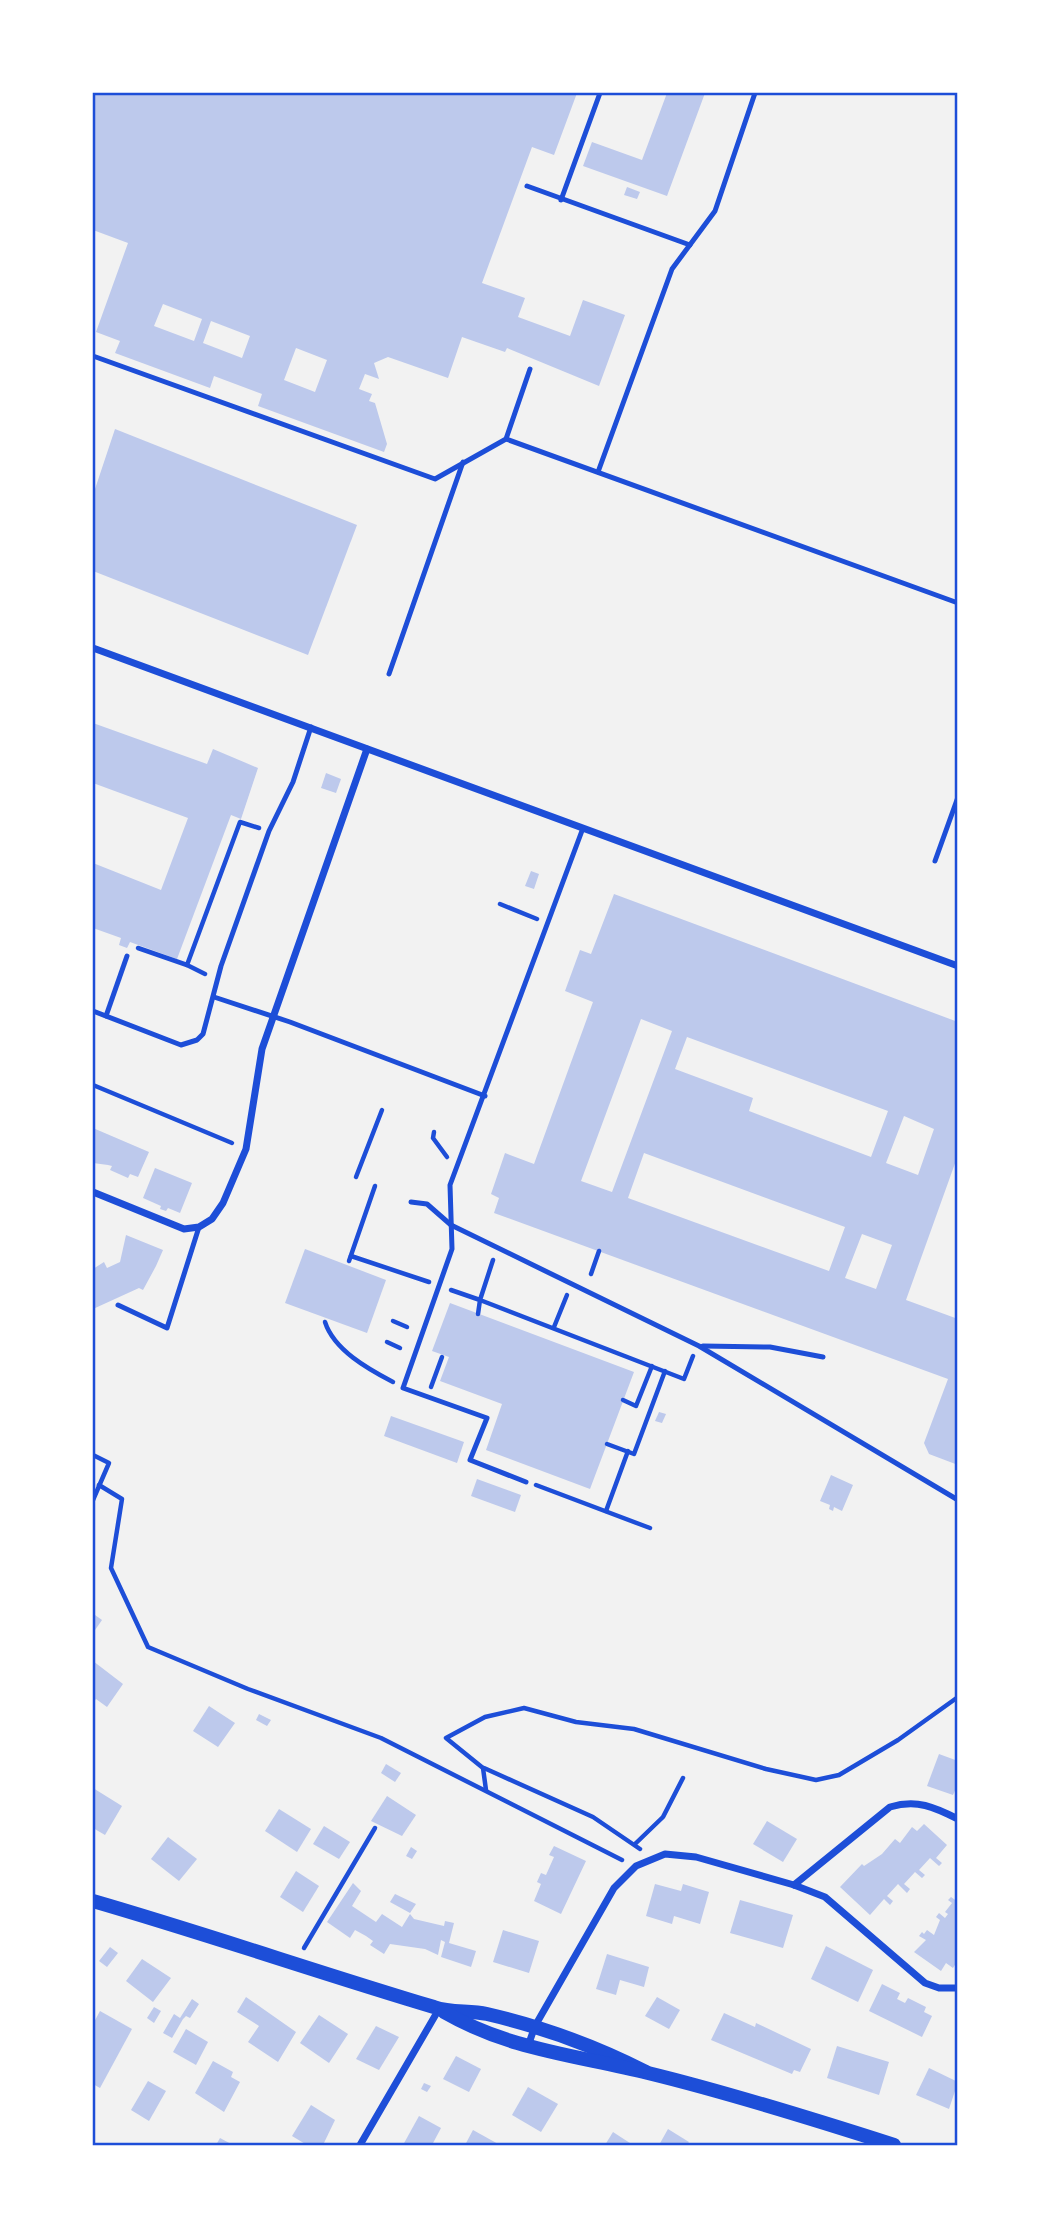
<svg xmlns="http://www.w3.org/2000/svg" width="1051" height="2238" font-family="Merriweather,serif">
  <rect width="100%" height="100%" fill="#f2f2f2"/>
  <g fill="#bdc9ec" fill-rule="evenodd">
    <path d="M93 93H577L554 155 532 147 482 283 525 298 518 317 570 336 583 300 625 315 599 386 507 348 505 352 462 337 448 378 388 357 374 363 379 379 365 374 359 389 372 394 369 401 375 403 387 444 384 452 258 406 262 394 214 376 210 388 115 353 120 341 96 332 128 243 93 230ZM163 304 202 319 194 341 154 326ZM211 321 250 336 242 358 203 343ZM296 348 327 360 315 392 284 380Z"/>
    <polygon points="667,93 705,93 667,196 583,166 592,142 642,160"/>
    <polygon points="627,187 640,192 637,199 624,195"/>
    <polygon points="115,429 357,525 308,655 93,571 93,495"/>
    <polygon points="93,723 207,764 213,749 258,768 241,819 231,815 177,959 130,942 127,948 119,945 121,938 93,928 93,863 161,890 188,818 93,783"/>
    <polygon points="326,773 341,779 336,793 321,788"/>
    <polygon points="531,871 539,874 534,889 525,886"/>
    <path d="M614 894 958 1022V1155L906 1300 958 1319V1465L929 1454 924 1443 948 1379 494 1213 499 1198 491 1194 505 1153 534 1164 593 1002 565 991 580 950 591 954ZM641 1019 672 1031 612 1192 581 1181ZM687 1037 888 1111 871 1157 749 1111 753 1098 675 1069ZM904 1116 934 1129 918 1175 886 1163ZM644 1153 845 1227 829 1271 628 1198ZM862 1234 892 1245 876 1289 845 1278Z"/>
    <polygon points="93,1128 149,1152 138,1177 130,1174 128,1178 110,1170 112,1166 108,1165 93,1163"/>
    <polygon points="155,1168 192,1183 180,1213 168,1208 166,1211 160,1209 161,1206 143,1198"/>
    <polygon points="126,1235 163,1250 156,1266 143,1290 139,1288 93,1309 93,1269 104,1262 107,1268 120,1262"/>
    <polygon points="305,1249 386,1280 367,1333 285,1303"/>
    <polygon points="450,1303 634,1372 590,1489 486,1450 502,1404 440,1381 449,1357 432,1351"/>
    <polygon points="659,1412 666,1414 662,1423 655,1421"/>
    <polygon points="391,1416 464,1442 457,1463 384,1436"/>
    <polygon points="831,1475 853,1485 842,1511 834,1507 833,1511 829,1509 830,1505 820,1501"/>
    <polygon points="477,1479 521,1495 515,1512 471,1496"/>
    <polygon points="95,1615 102,1620 93,1633 93,1619"/>
    <polygon points="93,1661 123,1684 107,1707 96,1699 93,1703"/>
    <polygon points="209,1706 235,1723 218,1747 193,1731"/>
    <polygon points="259,1714 271,1720 267,1726 256,1720"/>
    <polygon points="939,1754 958,1761 958,1784 953,1795 927,1786"/>
    <polygon points="386,1764 401,1773 395,1782 381,1773"/>
    <polygon points="93,1788 122,1806 105,1835 93,1828"/>
    <polygon points="387,1796 416,1815 402,1836 371,1821"/>
    <polygon points="279,1809 311,1829 297,1852 265,1831"/>
    <polygon points="767,1821 797,1839 783,1862 753,1844"/>
    <polygon points="924,1824 947,1845 936,1858 942,1863 939,1866 930,1858 919,1870 925,1875 922,1878 915,1872 904,1884 910,1889 907,1893 898,1884 887,1896 893,1901 890,1905 884,1899 870,1915 840,1887 862,1864 864,1866 882,1854 895,1839 900,1843 912,1827 917,1831"/>
    <polygon points="324,1826 350,1842 339,1859 313,1844"/>
    <polygon points="168,1837 197,1859 179,1881 151,1859"/>
    <polygon points="554,1846 586,1861 561,1914 534,1901 541,1884 537,1882 541,1873 546,1875 554,1857 549,1855"/>
    <polygon points="411,1847 417,1851 412,1859 406,1856"/>
    <polygon points="296,1871 319,1886 303,1912 280,1897"/>
    <polygon points="353,1883 361,1891 352,1906 376,1922 382,1914 402,1927 410,1914 414,1919 444,1926 445,1921 454,1923 449,1943 476,1951 471,1967 441,1957 445,1942 441,1940 438,1955 425,1949 390,1944 384,1954 370,1945 373,1941 366,1936 355,1930 350,1938 327,1922"/>
    <polygon points="655,1884 681,1891 683,1884 709,1892 700,1924 674,1916 672,1924 646,1916"/>
    <polygon points="395,1894 416,1904 410,1913 390,1902"/>
    <polygon points="951,1897 958,1902 958,1960 953,1968 946,1963 941,1971 914,1952 926,1940 919,1936 922,1932 924,1934 927,1930 934,1935 940,1920 936,1917 939,1913 945,1918 948,1914 945,1912 952,1903 948,1900"/>
    <polygon points="740,1900 793,1915 783,1948 730,1933"/>
    <polygon points="503,1930 539,1941 529,1973 493,1962"/>
    <polygon points="826,1946 873,1970 858,2002 811,1979"/>
    <polygon points="110,1947 118,1953 107,1967 99,1961"/>
    <polygon points="607,1954 649,1967 644,1987 620,1980 616,1995 596,1989"/>
    <polygon points="142,1959 171,1978 153,2002 126,1981"/>
    <polygon points="882,1984 900,1993 897,1999 905,2003 908,1998 926,2007 924,2012 932,2016 922,2037 869,2011"/>
    <polygon points="246,1997 296,2032 278,2062 248,2042 259,2026 237,2012"/>
    <polygon points="657,1997 680,2010 669,2029 645,2016"/>
    <polygon points="192,1999 199,2004 190,2018 186,2016 183,2019 172,2038 163,2033 174,2014 180,2018"/>
    <polygon points="154,2007 161,2011 154,2023 147,2018"/>
    <polygon points="100,2011 132,2029 100,2088 93,2084 93,2024"/>
    <polygon points="724,2013 755,2027 756,2023 811,2049 800,2072 794,2070 792,2074 711,2040"/>
    <polygon points="319,2015 348,2034 329,2063 300,2043"/>
    <polygon points="376,2026 399,2037 379,2070 356,2059"/>
    <polygon points="186,2029 208,2042 196,2065 173,2052"/>
    <polygon points="837,2046 889,2062 879,2095 827,2078"/>
    <polygon points="456,2056 481,2069 469,2092 443,2079"/>
    <polygon points="213,2061 233,2072 231,2077 240,2082 224,2112 195,2093"/>
    <polygon points="929,2068 958,2082 949,2109 916,2095"/>
    <polygon points="148,2081 166,2091 149,2121 131,2110"/>
    <polygon points="424,2083 431,2086 427,2092 421,2089"/>
    <polygon points="528,2087 558,2104 541,2132 512,2115"/>
    <polygon points="311,2105 335,2120 323,2145 307,2145 292,2136"/>
    <polygon points="419,2116 441,2128 432,2145 403,2145"/>
    <polygon points="668,2129 689,2142 687,2145 659,2145"/>
    <polygon points="473,2130 500,2145 465,2145"/>
    <polygon points="613,2132 633,2145 605,2145"/>
    <polygon points="220,2138 233,2145 216,2145"/>
  </g>
  <g fill="none" stroke-linecap="round" stroke-linejoin="round">
    <g stroke="#1d4ed8" stroke-width="4.5">
      <polyline points="500,904 537,919"/>
      <polyline points="138,948 187,965"/>
      <polyline points="205,974 187,965 240,822 259,828"/>
      <polyline points="93,1085 232,1143"/>
      <polyline points="434,1132 433,1138 447,1157"/>
      <polyline points="356,1177 382,1110"/>
      <polyline points="351,1256 429,1282"/>
      <polyline points="493,1260 480,1300 684,1379 693,1356"/>
      <polyline points="349,1261 375,1186"/>
      <polyline points="591,1274 599,1251"/>
      <polyline points="451,1290 480,1300 478,1314"/>
      <polyline points="393,1321 407,1327"/>
      <path d="M325 1322C334 1350 368 1369 393 1382"/>
      <polyline points="554,1327 567,1295"/>
      <polyline points="387,1342 400,1348"/>
      <polyline points="431,1387 442,1357"/>
      <polyline points="623,1400 636,1406 652,1366"/>
      <polyline points="607,1444 634,1454 665,1371"/>
      <polyline points="93,1455 109,1463 93,1500"/>
      <polyline points="99,1485 122,1499 111,1568 148,1647 248,1689 381,1738 622,1860"/>
      <polyline points="536,1485 650,1528"/>
      <polyline points="606,1511 628,1451"/>
      <polyline points="484,1768 593,1817 640,1849"/>
      <polyline points="486,1790 483,1768 446,1738 485,1717 524,1708 576,1722 634,1729 766,1769 816,1780 839,1775 898,1740 958,1697"/>
      <polyline points="635,1844 663,1817 683,1778"/>
      <polyline points="304,1948 375,1828"/>
    </g>
    <g stroke="#1d4ed8" stroke-width="5">
      <polyline points="527,186 690,245"/>
      <polyline points="561,200 600,93"/>
      <polyline points="93,356 435,479 506,439 530,369"/>
      <polyline points="506,439 958,603"/>
      <polyline points="598,472 672,269 715,211 755,93"/>
      <polyline points="389,674 463,462"/>
      <polyline points="935,861 958,797"/>
      <polyline points="214,997 290,1022 485,1096"/>
      <polyline points="93,1011 181,1045 197,1040 203,1034 221,966 269,831 293,782 311,727"/>
      <polyline points="106,1016 127,956"/>
      <polyline points="411,1202 427,1204 451,1225 699,1346 958,1500"/>
      <polyline points="118,1305 167,1328 199,1227"/>
      <polyline points="703,1346 770,1347 823,1357"/>
      <polyline points="526,1482 470,1460 487,1418 403,1388 452,1249 450,1185 583,828"/>
    </g>
    <g stroke="#1d4ed8" stroke-width="7">
      <polyline points="93,648 958,966"/>
      <polyline points="93,1192 184,1229 199,1227 212,1219 223,1203 246,1149 262,1049 367,749"/>
      <path d="M794 1885 890 1807C917 1799 934 1807 958 1819"/>
      <polyline points="528,2046 535,2026 614,1888 636,1866 665,1854 696,1857 794,1885 825,1897 925,1983 939,1988 958,1988"/>
      <polyline points="360,2145 439,2009"/>
    </g>
    <g stroke="#1d4ed8" stroke-width="14">
      <path d="M93 1901C207 1934 320 1973 434 2007 451 2013 469 2010 487 2014 543 2027 595 2046 646 2072"/>
      <path d="M444 2012C510 2050 575 2055 648 2073 730 2093 813 2119 894 2145"/>
    </g>
  </g>
  <rect width="1051" height="2238" fill="none" stroke="#ffffff" stroke-width="189"/>
  <rect x="94" y="94" width="862" height="2050" fill="none" stroke="#1d4ed8" stroke-width="2.5"/>
</svg>
